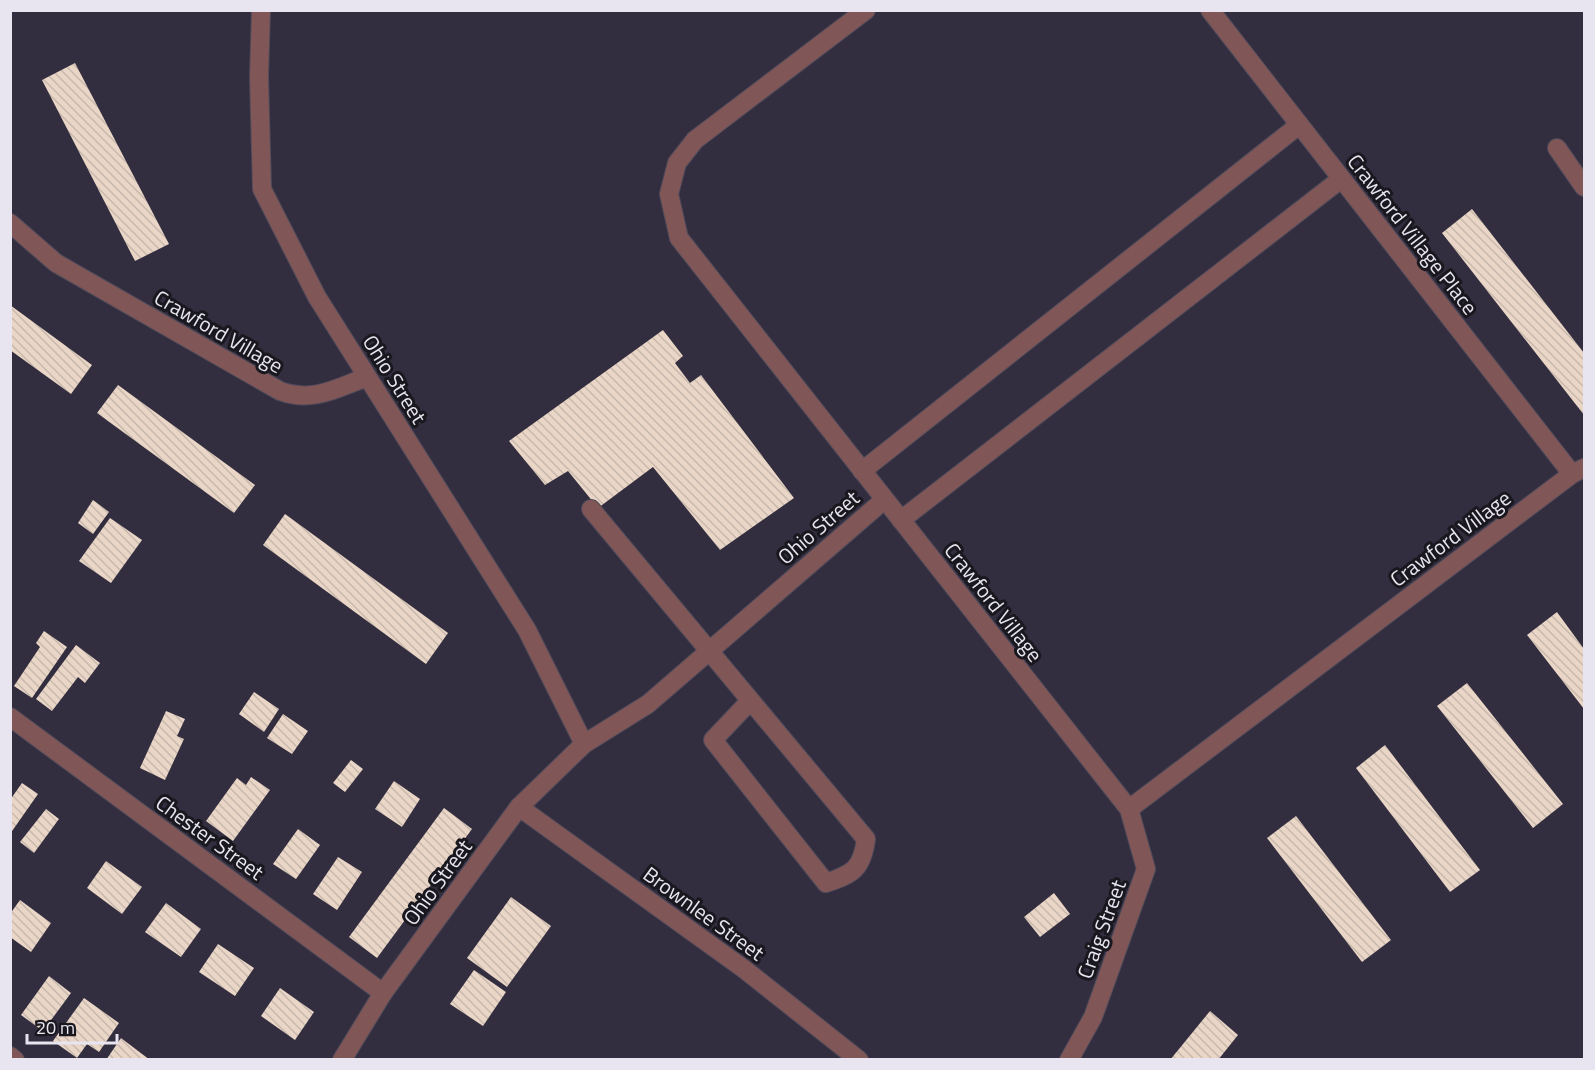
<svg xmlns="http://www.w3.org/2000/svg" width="1595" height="1070" font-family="'Titillium Web',sans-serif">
  <defs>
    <pattern id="building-back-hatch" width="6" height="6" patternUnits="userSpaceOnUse" patternTransform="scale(1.5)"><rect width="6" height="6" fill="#e9d6c6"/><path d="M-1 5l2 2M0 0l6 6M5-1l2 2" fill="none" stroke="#c8b9ad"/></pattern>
  </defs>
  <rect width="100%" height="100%" fill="#332e3f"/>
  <g fill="url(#building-back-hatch)">
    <polygon points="75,63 169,244 135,261 42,80"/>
    <polygon points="1472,209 1584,353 1584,415 1442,233"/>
    <polygon points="10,305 92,365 71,394 10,350"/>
    <polygon points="663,330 683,356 675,363 690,383 701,375 794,498 720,550 653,467 598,508 568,471 545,485 509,441"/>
    <polygon points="118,385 255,485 234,513 97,413"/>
    <polygon points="93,500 109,512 93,534 78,523"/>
    <polygon points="285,514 448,633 426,664 263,545"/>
    <polygon points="110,518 142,540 111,583 79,561"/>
    <polygon points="1557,612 1584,649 1584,709 1527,635"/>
    <polygon points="44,631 67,647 32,698 14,686 40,647 36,643"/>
    <polygon points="76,645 100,663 85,683 78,677 52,711 36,699"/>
    <polygon points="1467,683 1563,804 1533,828 1437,706"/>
    <polygon points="254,692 279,709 264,732 239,714"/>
    <polygon points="166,711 185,719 177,736 184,739 165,780 140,768"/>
    <polygon points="283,714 308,731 292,754 267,738"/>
    <polygon points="1385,745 1480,870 1450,892 1356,768"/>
    <polygon points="351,760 363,769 345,792 333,783"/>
    <polygon points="251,777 270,790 233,841 206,821 237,778 246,785"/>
    <polygon points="394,781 420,799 402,827 375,809"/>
    <polygon points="22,783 38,794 10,834 10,800"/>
    <polygon points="444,808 472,829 377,958 349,937"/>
    <polygon points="46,809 59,819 34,853 20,842"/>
    <polygon points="1296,816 1391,940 1362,962 1267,838"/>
    <polygon points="298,829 320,845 296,879 273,864"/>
    <polygon points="338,857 362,872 337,910 313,894"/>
    <polygon points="106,861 142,887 122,914 87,888"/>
    <polygon points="1054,893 1070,914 1040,937 1024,917"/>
    <polygon points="511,897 551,926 507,987 467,958"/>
    <polygon points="20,900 51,923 31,952 10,937 10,914"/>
    <polygon points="166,903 201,929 181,957 145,932"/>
    <polygon points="218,944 254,968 235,996 199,972"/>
    <polygon points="474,970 506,992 483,1026 450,1004"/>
    <polygon points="49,976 71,993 43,1031 21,1015"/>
    <polygon points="280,988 314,1012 295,1040 261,1016"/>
    <polygon points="84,998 119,1023 99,1052 87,1044 77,1058 53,1041"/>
    <polygon points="1210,1011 1238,1035 1218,1060 1170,1060"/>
    <polygon points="121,1038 150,1060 106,1060"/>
  </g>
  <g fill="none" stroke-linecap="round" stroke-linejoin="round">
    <g stroke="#504b5b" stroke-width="20">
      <g id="minor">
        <polyline points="261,10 259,77 262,189 317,297 527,630 584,744"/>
        <polyline points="866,10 695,140 677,163 669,194 679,238 1129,809 1146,869 1093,1017 1069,1060"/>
        <polyline points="1210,10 1572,474"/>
        <polyline points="1557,148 1584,187"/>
        <path d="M10 223 56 263 280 391C313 403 337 388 367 377"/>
        <polyline points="862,471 1299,125"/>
        <path d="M591 509 866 839C862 869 853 874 826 883L713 740 750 701"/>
        <polyline points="901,520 1341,179"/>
        <polyline points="10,717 383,993"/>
        <polyline points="519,807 744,969 859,1060"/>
        <polyline points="1129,809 1572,474 1584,468"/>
        <polyline points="10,1056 15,1060"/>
        <polyline points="342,1060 383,993 519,807 584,744 648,704 884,500"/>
      </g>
    </g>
    <use href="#minor" stroke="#805657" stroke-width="18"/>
  </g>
  <g text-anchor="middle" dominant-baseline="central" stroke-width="6" stroke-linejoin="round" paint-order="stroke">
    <g font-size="21" fill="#e8e5f0" stroke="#1a181f">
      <text transform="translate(1413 234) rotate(52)">Crawford Village Place</text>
      <text transform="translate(219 331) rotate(30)">Crawford Village</text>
      <text transform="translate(395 379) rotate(58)">Ohio Street</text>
      <text transform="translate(818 527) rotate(-41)">Ohio Street</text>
      <text transform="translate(1450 538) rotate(-37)">Crawford Village</text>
      <text transform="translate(994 602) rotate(52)">Crawford Village</text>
      <text transform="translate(210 837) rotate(36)">Chester Street</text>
      <text transform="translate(437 882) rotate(-54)">Ohio Street</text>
      <text transform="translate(704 913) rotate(36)">Brownlee Street</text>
      <text transform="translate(1101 929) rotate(-70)">Craig Street</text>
    </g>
  </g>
  <rect width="1595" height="1070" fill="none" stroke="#e8e5f0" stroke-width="24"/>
  <path d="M27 1034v9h90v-9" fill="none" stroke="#e8e5f0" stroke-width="3"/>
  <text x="36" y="1034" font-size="18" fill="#e8e5f0" stroke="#1a181f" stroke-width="4.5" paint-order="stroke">20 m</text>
</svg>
